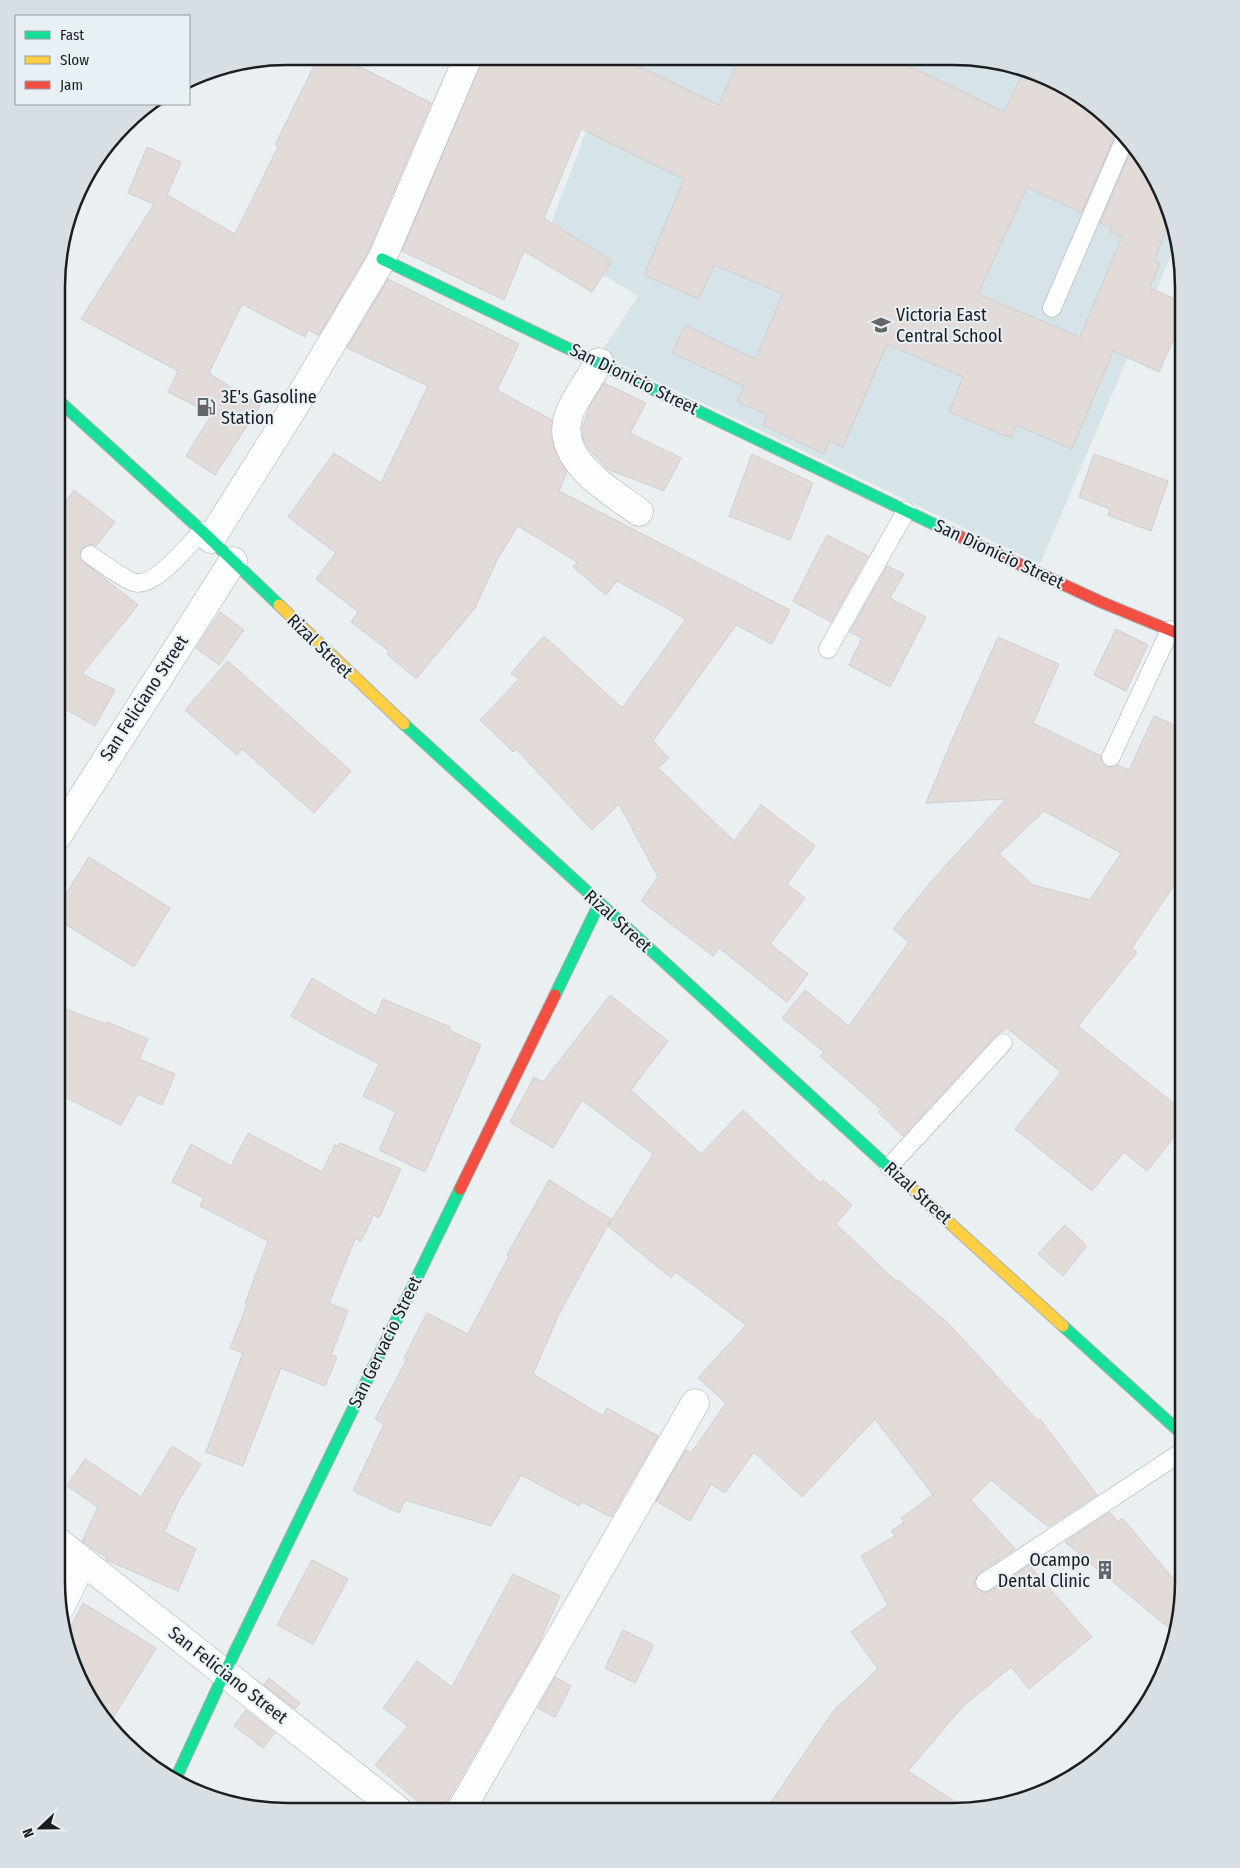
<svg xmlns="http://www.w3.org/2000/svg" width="1240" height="1868" font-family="'Fira Sans Condensed',sans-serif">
  <rect width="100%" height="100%" fill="#eaeff2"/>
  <polygon fill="#d6e3e9" points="614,57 983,58 1041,74 1093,104 1136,146 1166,198 1175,246 1040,564 600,354 638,296 545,240"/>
  <g fill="#e3dbd7" stroke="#cecfd0" fill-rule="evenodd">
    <polygon points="319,56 339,56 431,103 368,252 319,335 308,330 305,337 242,304 209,373 260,406 215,475 186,456 212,414 168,392 178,371 81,319 154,204 128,193 147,147 181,162 167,195 235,234 278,147 275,145"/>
    <polygon points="483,57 619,57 719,105 739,58 893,58 1004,112 1025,69 1041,74 1093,104 1118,129 1081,213 1027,187 978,294 1080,337 1122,237 1110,232 1112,228 1100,223 1134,144 1166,198 1170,219 1154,261 1160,263 1150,288 1184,303 1184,316 1159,372 1113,351 1072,449 1016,425 1011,438 949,412 963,377 887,344 843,447 829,441 824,454 763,425 767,414 737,402 744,386 672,353 685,325 755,359 783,294 714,265 699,299 644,275 684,179 581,129 544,218 612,261 592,292 524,251 504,300 402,251"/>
    <polygon points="388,279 519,344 497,390 552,420 554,448 567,472 559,491 790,610 772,644 736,625 653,741 669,758 658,768 734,841 761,805 815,846 787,884 805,898 770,944 808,974 787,1002 719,948 713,956 641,901 658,877 619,804 592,830 516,749 513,752 480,720 519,679 511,673 544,636 622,708 686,619 617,581 606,595 573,567 577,562 518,526 497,560 475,608 416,679 387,654 389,651 351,622 358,612 316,579 336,553 288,517 334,453 381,483 428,386 347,348"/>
    <polygon points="604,383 646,403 630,433 681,458 664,491 607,469 588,448 583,438 582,428 590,406"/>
    <polygon points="752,454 813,483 790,540 729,516"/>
    <polygon points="1094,454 1168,481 1151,531 1108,515 1110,509 1079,497"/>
    <polygon points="74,490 115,522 96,546 90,544 81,549 81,560 138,605 82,674 115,690 95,726 58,705 58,691 68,671 58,663 58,512"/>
    <polygon points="827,535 868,556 831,622 793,601"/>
    <polygon points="887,566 904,574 890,598 926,617 890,687 849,665 862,638 850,632"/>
    <polygon points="220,612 244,630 219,665 196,648"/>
    <polygon points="1116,629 1148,645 1126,691 1094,675"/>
    <path d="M998 637 1059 664 1033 723 1101 756 1102 763 1106 766 1112 767 1118 765 1129 770 1154 716 1184 729V870L1132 948 1137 952 1078 1026 1183 1111V1126L1147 1171 1124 1152 1092 1191 1015 1129 1061 1072 1007 1028 995 1036 903 1136 878 1112 881 1109 820 1056 824 1052 782 1018 805 990 849 1026 909 942 893 929 929 884 1006 799 926 803 949 747ZM1044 811 1121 853 1090 900 1033 885 999 854Z"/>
    <polygon points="228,661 351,771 314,813 242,749 237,755 185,710"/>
    <polygon points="89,857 170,908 134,967 57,919 57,908"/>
    <polygon points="312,978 376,1016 383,999 450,1027 449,1030 481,1045 425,1172 379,1150 396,1112 363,1096 379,1064 321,1034 291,1016"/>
    <polygon points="610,995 668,1041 631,1090 701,1154 743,1110 820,1183 823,1180 852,1205 836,1224 897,1282 898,1280 950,1325 1038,1421 1040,1419 1097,1495 1048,1527 991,1480 971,1500 1015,1549 979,1573 974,1582 976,1588 985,1593 990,1591 1029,1565 1092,1637 1029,1689 1011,1667 963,1706 908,1771 966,1809 953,1812 765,1811 834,1710 878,1669 851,1632 888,1605 861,1556 895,1536 891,1531 904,1522 901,1518 933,1495 875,1419 802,1497 754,1452 725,1493 711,1484 690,1521 656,1501 686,1450 691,1453 726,1403 698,1378 746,1325 676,1272 671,1278 608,1226 653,1154 582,1100 553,1148 510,1122 534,1077 543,1082"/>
    <polygon points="57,1006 106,1024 107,1022 148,1039 139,1059 175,1074 162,1105 138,1094 121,1125 57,1093"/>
    <polygon points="248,1133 322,1172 335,1145 338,1146 340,1143 401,1169 379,1218 374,1215 361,1241 355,1239 329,1303 348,1311 331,1355 337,1357 325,1386 281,1368 243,1466 206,1452 243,1353 230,1348 247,1305 245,1304 268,1241 200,1206 204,1198 172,1182 191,1144 231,1166"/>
    <polygon points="549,1180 611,1219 559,1314 533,1374 603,1416 607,1408 658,1436 611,1517 582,1502 579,1506 521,1475 491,1526 405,1500 399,1513 353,1491 384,1424 375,1419 407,1359 404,1358 427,1313 468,1334 509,1256 507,1255"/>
    <polygon points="1065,1225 1087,1246 1063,1276 1038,1254"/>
    <polygon points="172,1446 201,1464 179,1500 164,1532 196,1549 178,1591 106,1560 107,1558 82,1541 98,1507 67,1486 85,1459 141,1497"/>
    <polygon points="1110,1512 1118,1522 1122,1518 1183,1590 1176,1634 1065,1542"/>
    <polygon points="312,1560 348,1579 313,1644 277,1625"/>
    <polygon points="513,1574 560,1596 538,1645 447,1802 445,1810 428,1810 375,1765 408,1726 383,1708 417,1661 452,1687"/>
    <polygon points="83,1603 156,1648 108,1726 74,1670 67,1633"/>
    <polygon points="623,1630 654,1645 635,1683 605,1668"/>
    <polygon points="555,1677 571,1686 555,1717 538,1708"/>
    <polygon points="269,1678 300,1703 295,1709 264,1685"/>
    <polygon points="246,1710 275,1733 263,1748 234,1726"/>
  </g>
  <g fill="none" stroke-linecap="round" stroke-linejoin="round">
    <g stroke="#abafb2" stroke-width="19">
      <g id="lane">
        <polyline points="1052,308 1126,136"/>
        <path d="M90 555C104 564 118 576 133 582 154 590 189 544 202 531"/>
        <polyline points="828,649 906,511"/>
        <polyline points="1111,757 1170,630"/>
        <polyline points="889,1167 1003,1043"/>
        <polyline points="985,1582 1183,1451"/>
      </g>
    </g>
    <g stroke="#abafb2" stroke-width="29">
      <g id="street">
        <path d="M599 362C590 378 579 393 571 409 549 457 608 489 639 512"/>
        <polyline points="211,539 289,415 382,259 468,57"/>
        <polyline points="57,837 233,561"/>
        <polyline points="56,1540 398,1810"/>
        <polyline points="61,1606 83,1561"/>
        <polyline points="461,1810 695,1403"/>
      </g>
    </g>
    <g stroke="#abafb2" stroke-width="13">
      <g id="fast">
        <polyline points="382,259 952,533"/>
        <polyline points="58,400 202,531 279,605"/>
        <polyline points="404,724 910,1187"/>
        <polyline points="555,995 599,904"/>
        <polyline points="1063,1326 1183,1435"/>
        <polyline points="175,1780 225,1672 460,1189"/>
      </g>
    </g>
    <g stroke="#abafb2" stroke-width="13">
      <g id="slow">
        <polyline points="279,605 404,724"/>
        <polyline points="910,1187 1063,1326"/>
      </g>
    </g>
    <g stroke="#abafb2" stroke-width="13">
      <g id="jam">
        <polyline points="952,533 1101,602 1184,636"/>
        <polyline points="460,1189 555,995"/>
      </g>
    </g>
    <use href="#lane" stroke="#fcfdfd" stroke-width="18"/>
    <use href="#street" stroke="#fcfdfd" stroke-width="28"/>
    <use href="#fast" stroke="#16e098" stroke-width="11"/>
    <use href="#slow" stroke="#ffcf43" stroke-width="11"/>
    <use href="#jam" stroke="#f24e42" stroke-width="11"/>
  </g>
  <defs>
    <g id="school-bare" transform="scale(1.5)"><path d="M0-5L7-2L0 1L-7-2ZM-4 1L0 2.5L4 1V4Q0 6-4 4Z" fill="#63676a" stroke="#e7f0f5" stroke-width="2.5" paint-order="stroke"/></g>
    <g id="fuel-bare" transform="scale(1.5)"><path d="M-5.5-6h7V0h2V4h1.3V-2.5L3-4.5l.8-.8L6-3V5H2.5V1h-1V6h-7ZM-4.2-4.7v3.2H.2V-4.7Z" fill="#63676a" stroke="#e7f0f5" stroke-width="2.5" paint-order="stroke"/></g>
    <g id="building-bare" transform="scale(1.5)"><path d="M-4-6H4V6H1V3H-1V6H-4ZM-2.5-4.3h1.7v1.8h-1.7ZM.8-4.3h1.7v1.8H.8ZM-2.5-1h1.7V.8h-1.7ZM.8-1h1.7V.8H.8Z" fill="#63676a" stroke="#e7f0f5" stroke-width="2.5" paint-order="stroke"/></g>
  </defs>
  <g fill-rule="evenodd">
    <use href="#school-bare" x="881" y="325"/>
    <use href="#fuel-bare" x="206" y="407"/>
    <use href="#building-bare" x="1105" y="1570"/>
  </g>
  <g text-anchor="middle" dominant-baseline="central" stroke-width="4" stroke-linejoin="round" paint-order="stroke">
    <g font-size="18" fill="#1b1e20" stroke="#e7f0f5" text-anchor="start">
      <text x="896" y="315">Victoria East<tspan x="896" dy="21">Central School</tspan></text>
      <text x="221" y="397">3E's Gasoline<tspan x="221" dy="21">Station</tspan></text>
      <text x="1090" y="1560" text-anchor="end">Ocampo<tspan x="1090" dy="21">Dental Clinic</tspan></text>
    </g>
    <g font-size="18" fill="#1b1e20" stroke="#e7f0f5">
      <text transform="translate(634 379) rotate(26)">San Dionicio Street</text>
      <text transform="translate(999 554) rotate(25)">San Dionicio Street</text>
      <text transform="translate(320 646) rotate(44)">Rizal Street</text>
      <text transform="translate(144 698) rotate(-57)">San Feliciano Street</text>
      <text transform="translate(618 921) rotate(42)">Rizal Street</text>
      <text transform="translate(918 1193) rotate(42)">Rizal Street</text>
      <text transform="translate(385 1342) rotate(-64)">San Gervacio Street</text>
      <text transform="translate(228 1675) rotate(38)">San Feliciano Street</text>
    </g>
  </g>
  <path d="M0 0H1240V1868H0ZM287 65H953A222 222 0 0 1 1175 287V1581A222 222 0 0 1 953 1803H287A222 222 0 0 1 65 1581V287A222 222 0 0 1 287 65Z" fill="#d7dfe4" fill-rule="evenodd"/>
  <path fill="none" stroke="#1b1e20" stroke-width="2.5" d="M287 65H953A222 222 0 0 1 1175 287V1581A222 222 0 0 1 953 1803H287A222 222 0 0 1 65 1581V287A222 222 0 0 1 287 65Z"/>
  <rect x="15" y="15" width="175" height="90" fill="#e7f0f5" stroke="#959ca0"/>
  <rect x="25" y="31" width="25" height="8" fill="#16e098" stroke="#959ca0"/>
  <text x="60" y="40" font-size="15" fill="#1b1e20">Fast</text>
  <rect x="25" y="56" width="25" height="8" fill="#ffcf43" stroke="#959ca0"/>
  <text x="60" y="65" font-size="15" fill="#1b1e20">Slow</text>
  <rect x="25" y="81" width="25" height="8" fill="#f24e42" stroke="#959ca0"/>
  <text x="60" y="90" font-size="15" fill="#1b1e20">Jam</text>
  <g transform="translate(40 1828) rotate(248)" stroke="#e7f0f5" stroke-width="4" paint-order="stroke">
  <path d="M0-4L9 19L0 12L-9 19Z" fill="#1b1e20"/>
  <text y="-8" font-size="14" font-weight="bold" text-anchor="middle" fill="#1b1e20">N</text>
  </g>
</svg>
